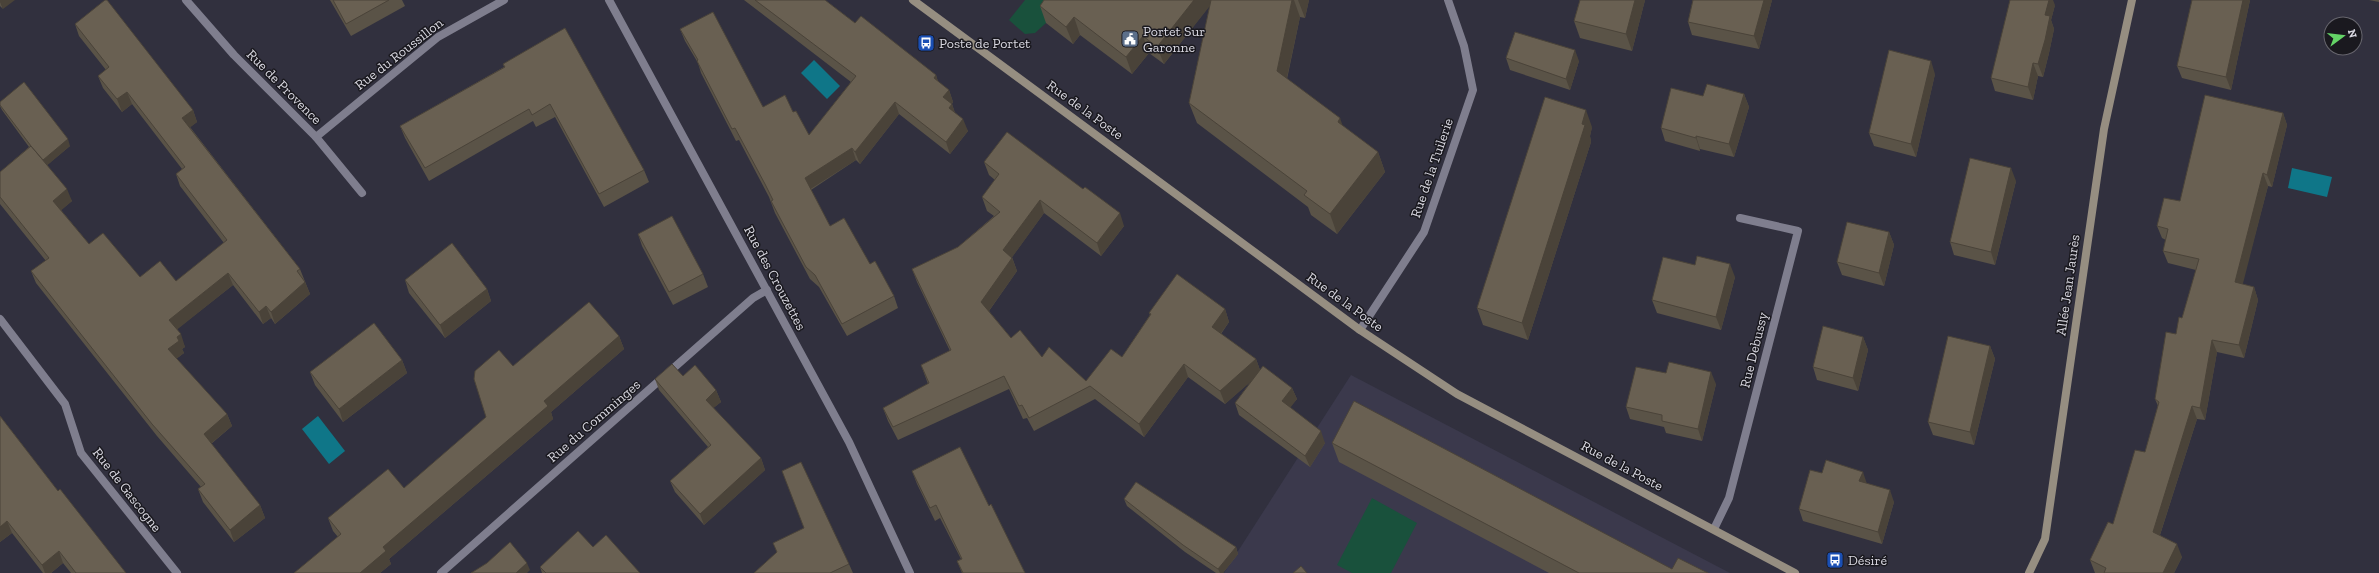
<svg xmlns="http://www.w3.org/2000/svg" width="2379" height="573" font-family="'Zilla Slab',serif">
  <rect width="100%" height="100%" fill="#31303e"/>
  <polygon fill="#3b394c" points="1351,375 1730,573 1224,573"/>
  <g fill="#19513c">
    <polygon points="1025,0 1063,0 1046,23 1035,33 1025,34 1009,20"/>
    <polygon points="1372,498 1417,523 1391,573 1352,573 1337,565"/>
  </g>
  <g fill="#0f7688">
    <polygon points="814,60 840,86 827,99 801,73"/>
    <polygon points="2292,168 2332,177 2327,197 2288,188"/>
    <polygon points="318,416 345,451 329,464 302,429"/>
  </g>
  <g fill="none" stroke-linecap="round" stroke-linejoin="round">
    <polyline stroke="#7f7e8e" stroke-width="8" points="1714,529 1729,498 1798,231 1740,218"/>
    <g stroke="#7f7e8e" stroke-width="8">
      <polyline points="186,0 234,55 316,137 362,193"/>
      <polyline points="609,0 849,442 910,573"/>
      <polyline points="316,137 438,37 504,0"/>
      <polyline points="0,319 65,404 81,453 177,573"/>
      <polyline points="1360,330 1424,232 1473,90 1464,46 1448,0"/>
      <polyline points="441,573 753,298 767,290"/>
    </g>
    <g stroke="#968e81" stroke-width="8">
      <polyline points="913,0 1360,330 1457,394 1795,573"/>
      <polyline points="2029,573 2045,539 2104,129 2132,0"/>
    </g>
  </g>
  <g fill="#5a5347">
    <polygon points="0,0 3,9 0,6"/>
    <polygon points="330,0 402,0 405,6 351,36"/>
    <polygon points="744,0 825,0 855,23 936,75 938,82 949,90 953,102 952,104 955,113 968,131 950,154 899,114 860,164 856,160 811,190 830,226 870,264 894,296 898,308 847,336 819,287 810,279 775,213 769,197 739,140 736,141 701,73 698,63 685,41 680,29 763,107 793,112 809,135 851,82"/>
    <polygon points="1044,0 1309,0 1305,18 1300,17 1287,79 1343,126 1378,152 1385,172 1337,234 1311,215 1308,207 1197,123 1189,103 1210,5 1164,64 1149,53 1132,74 1080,35 1073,44 1046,23 1040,6"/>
    <polygon points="1580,0 1645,0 1632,51 1580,38 1574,21"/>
    <polygon points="1693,0 1772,0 1759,49 1692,35 1688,22"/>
    <polygon points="2250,0 2231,90 2182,78 2177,66"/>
    <polygon points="2369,0 2379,0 2379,2"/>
    <polygon points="2055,5 2051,20 2054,29 2049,53 2043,77 2038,76 2033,100 1995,91 1991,78"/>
    <polygon points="75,24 193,110 197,122 190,127 300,269 310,294 275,324 271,318 263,324 233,285 177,329 185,347 182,349 184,353 176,359 227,414 232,426 211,444 260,505 265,518 234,542 203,502 198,489 201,487 157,436 36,283 31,271 46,261 0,204 0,172 29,147 2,110 0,106 0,102 70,146 47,165 72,201 61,210 89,244 140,277 176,281 224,243 180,186 176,174 182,169 132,104 122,112 103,88 98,76 106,70 79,36"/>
    <polygon points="1506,58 1579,61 1570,90 1510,70"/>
    <polygon points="503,64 644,170 649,182 604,207 555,117 536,127 533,121 429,181 405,138 400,126 504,67"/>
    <polygon points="1935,74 1916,157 1874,146 1869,133"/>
    <polygon points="1744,94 1749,107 1734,157 1700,149 1700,151 1665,141 1661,128 1703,96"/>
    <polygon points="2283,113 2287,125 2272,187 2268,186 2242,284 2254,287 2258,300 2244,358 2217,352 2205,420 2197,419 2160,535 2182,557 2174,573 2095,573 2090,560 2113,524 2145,452 2158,406 2155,399 2182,318 2196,270 2168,263 2163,251 2166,240 2162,238 2157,226 2180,201"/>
    <polygon points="1592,127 1590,136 1591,142 1528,340 1483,325 1477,308"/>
    <polygon points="984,162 1124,226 1101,256 1044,213 1012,257 1017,271 989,311 1011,338 1042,357 1086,381 1122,357 1150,315 1149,313 1225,309 1229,322 1221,334 1256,359 1260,370 1292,388 1297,399 1290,407 1325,443 1310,467 1239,415 1235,403 1252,380 1225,404 1188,377 1144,437 1095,399 1034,431 1027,418 1023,419 1009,389 898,440 888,421 883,408 928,384 921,365 950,351 917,282 912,269 958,247 994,216 987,211 982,197 995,180 989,175"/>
    <polygon points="2016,181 1995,265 1954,255 1950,242"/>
    <polygon points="1889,232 1894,245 1884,286 1842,275 1837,262"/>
    <polygon points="638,234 703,274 708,287 673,305 642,246"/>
    <polygon points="1735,277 1721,330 1657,313 1652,300"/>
    <polygon points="405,280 487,289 491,301 445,338 409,293"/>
    <polygon points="619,336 624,349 551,412 553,419 389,559 391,564 380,573 294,573 338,537 333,531 328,518 404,488 486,417 513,366"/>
    <polygon points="1863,337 1868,350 1858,391 1817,380 1813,367"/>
    <polygon points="1990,346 1995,359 1974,445 1933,435 1928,422"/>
    <polygon points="402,360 407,373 343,422 315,385 310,372"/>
    <polygon points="683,376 716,390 721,402 713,408 761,458 765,470 704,525 675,492 670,481 708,447 659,390 655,379"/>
    <polygon points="1716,384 1702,441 1666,433 1664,427 1630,419 1626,407"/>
    <polygon points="0,416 58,491 126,573 71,573 63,563 51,573 43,573 12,533 0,542"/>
    <polygon points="1332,443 1672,569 1708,573 1549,573 1339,462"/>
    <polygon points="912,471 989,506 1025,573 962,573 957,561 961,559 940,518 935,521 917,484"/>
    <polygon points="1822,473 1867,484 1894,502 1882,544 1803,521 1799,509"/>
    <polygon points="1124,499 1236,547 1238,554 1223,573 1216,573 1185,552 1127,506"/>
    <polygon points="773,543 849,564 853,573 754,573 777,552"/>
    <polygon points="593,547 640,573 542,573 540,567"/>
  </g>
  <g fill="#4a4339">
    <polygon points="0,0 15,0 3,9 0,2"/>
    <polygon points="1194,0 1212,0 1213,2 1164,64 1157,47"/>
    <polygon points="1292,0 1294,0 1300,17 1284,91 1277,71"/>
    <polygon points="1298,0 1309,0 1305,18"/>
    <polygon points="1635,0 1645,0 1632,51 1626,34"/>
    <polygon points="1764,0 1772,0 1759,49 1754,36"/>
    <polygon points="2049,0 2053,0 2055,5 2051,20 2054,29 2049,53 2043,77 2038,64 2045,15"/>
    <polygon points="2243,0 2250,0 2231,90 2226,77"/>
    <polygon points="1074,17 1080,35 1073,44 1066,27"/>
    <polygon points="1143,36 1149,53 1132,74 1126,57"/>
    <polygon points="1575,50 1579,61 1570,90 1566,79"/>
    <polygon points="1931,61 1935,74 1916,157 1911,144"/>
    <polygon points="2033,63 2038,76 2033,100 2028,87"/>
    <polygon points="936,75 940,87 934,78"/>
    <polygon points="949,90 953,102 947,109 943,97"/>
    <polygon points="127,92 132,104 122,112 117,99"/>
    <polygon points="1744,94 1749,107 1734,157 1729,144"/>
    <polygon points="895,102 899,114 860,164 855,152"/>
    <polygon points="952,104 956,116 949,108"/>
    <polygon points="193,110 197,122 187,130 182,118"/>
    <polygon points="1586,110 1592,127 1590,136 1591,142 1528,340 1522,323"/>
    <polygon points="2283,113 2287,125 2272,187 2267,175"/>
    <polygon points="1340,118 1347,138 1338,122"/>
    <polygon points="963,119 968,131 950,154 946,142"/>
    <polygon points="1696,136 1700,149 1700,151 1696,138"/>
    <polygon points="68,139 70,146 44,168 42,161"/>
    <polygon points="852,148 856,160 809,190 805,178"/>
    <polygon points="1378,152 1385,172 1337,234 1330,214"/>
    <polygon points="2011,168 2016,181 1995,265 1991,252"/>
    <polygon points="2263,173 2268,186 2240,295 2235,282"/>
    <polygon points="67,189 72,201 58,213 53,201"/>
    <polygon points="1040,200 1044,213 1008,263 1003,250"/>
    <polygon points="1120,213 1124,226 1101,256 1097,243"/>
    <polygon points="1889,232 1894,245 1884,286 1879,273"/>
    <polygon points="1012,258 1017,271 986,315 981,302"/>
    <polygon points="1730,264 1735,277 1721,330 1716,317"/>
    <polygon points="228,273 233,285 174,332 169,320"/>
    <polygon points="305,282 310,294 275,324 271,312"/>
    <polygon points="2254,287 2258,300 2244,358 2239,345"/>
    <polygon points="487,289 491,301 445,338 440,325"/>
    <polygon points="266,306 271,318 263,324 259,312"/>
    <polygon points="1225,309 1229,322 1216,340 1212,327"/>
    <polygon points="181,334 185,347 182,349 184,353 172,362 168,349 177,337"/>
    <polygon points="619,336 624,349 551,412 553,419 389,559 391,564 380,573 360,573 383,547 544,401"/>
    <polygon points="1863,337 1868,350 1858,391 1853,378"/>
    <polygon points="2212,340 2217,352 2205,420 2200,408"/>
    <polygon points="1990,346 1995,359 1974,445 1970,432"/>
    <polygon points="1256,359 1261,373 1225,404 1220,391"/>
    <polygon points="402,360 407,373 343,422 339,409"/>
    <polygon points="1184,364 1188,377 1144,437 1139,424"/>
    <polygon points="1711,372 1716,384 1702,441 1698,429"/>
    <polygon points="1292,388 1297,399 1287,412 1282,401"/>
    <polygon points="716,390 721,402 710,411 706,400"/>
    <polygon points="2192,406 2197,419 2157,544 2153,532"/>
    <polygon points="227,414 232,426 208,446 204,434"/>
    <polygon points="1321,431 1325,443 1310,467 1305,456"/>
    <polygon points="761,458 765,470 704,525 700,514"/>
    <polygon points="1863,472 1867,484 1859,481"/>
    <polygon points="1890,490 1894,502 1882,544 1878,532"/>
    <polygon points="260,505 265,518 234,542 230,530"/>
    <polygon points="7,521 12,533 0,542 0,527"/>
    <polygon points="2177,544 2182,557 2174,573 2163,573"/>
    <polygon points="1236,547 1238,554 1223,573 1220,573 1218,569"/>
    <polygon points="59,551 63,563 51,573 45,573 42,565"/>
    <polygon points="527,563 530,570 527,573 516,573"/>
  </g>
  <g fill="#696052" stroke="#4a4339">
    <polygon points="105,0 107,0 193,110 182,118 300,269 297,271 305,282 271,312 266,306 259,312 228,273 169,320 181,334 177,337 179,341 168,349 227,414 204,434 260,505 230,530 198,489 205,484 152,424 31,271 49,258 0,197 0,172 31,146 67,189 53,201 89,244 103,233 140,277 160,261 176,281 227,240 176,174 185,167 127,92 117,99 98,76 109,67 75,24"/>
    <polygon points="333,0 389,0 346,24"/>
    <polygon points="755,0 825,0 855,23 861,16 936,75 934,78 949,90 943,97 952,104 949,108 963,119 946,142 895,102 855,152 852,148 805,178 830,226 844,218 870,264 875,261 894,296 842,324 815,275 806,267 771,201 773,200 765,184 735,128 732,129 697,61 698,60 680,29 713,12 763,107 785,95 793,112 796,111 809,135 856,76"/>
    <polygon points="1044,0 1194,0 1157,47 1143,36 1126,57 1074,17 1066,27 1040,6"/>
    <polygon points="1211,0 1292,0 1277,71 1340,118 1338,122 1378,152 1330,214 1304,195 1307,191 1189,103"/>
    <polygon points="1580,0 1635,0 1626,34 1574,21"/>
    <polygon points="1693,0 1764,0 1754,36 1688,22"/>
    <polygon points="2010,0 2049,0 2045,15 2050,16 2045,40 2038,64 2033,63 2028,87 1991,78"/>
    <polygon points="2192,0 2243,0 2226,77 2177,66"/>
    <polygon points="565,28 644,170 599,194 550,104 532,115 529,109 425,168 400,126 505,67 503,64"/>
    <polygon points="1515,32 1575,50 1566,79 1506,58"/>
    <polygon points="1889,50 1931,61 1911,144 1869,133"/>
    <polygon points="24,82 68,139 43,160 31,146 0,105 0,102"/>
    <polygon points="1707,84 1744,94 1729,144 1696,136 1696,138 1661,128 1671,88 1703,96"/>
    <polygon points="2205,95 2283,113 2267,175 2263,173 2235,282 2254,287 2239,345 2212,340 2200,408 2192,406 2153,532 2177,544 2163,573 2104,573 2106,568 2090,560 2108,522 2113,524 2135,450 2145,452 2159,402 2155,399 2166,332 2176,334 2179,317 2182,318 2199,259 2163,251 2168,229 2157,226 2164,198 2180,201"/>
    <polygon points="1545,97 1586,110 1582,124 1585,125 1522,323 1477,308"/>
    <polygon points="1007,132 1083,189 1085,187 1120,213 1097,243 1040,200 1003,250 1012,258 981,302 1011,338 1020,330 1042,357 1049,347 1086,381 1111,349 1122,357 1151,314 1149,313 1177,274 1225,309 1212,327 1256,359 1220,391 1184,364 1139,424 1090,386 1029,418 1022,405 1019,406 1004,376 893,427 883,408 929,383 921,365 951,350 912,269 958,247 1000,212 982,197 999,174 984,162"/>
    <polygon points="1970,158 2011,168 1991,252 1950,242"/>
    <polygon points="672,216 703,274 669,292 638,234"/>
    <polygon points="1847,222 1889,232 1879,273 1837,262"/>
    <polygon points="452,243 487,289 440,325 405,280"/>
    <polygon points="1697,256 1730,264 1716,317 1652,300 1663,257 1695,265"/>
    <polygon points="589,302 619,336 544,401 548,406 383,547 386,551 360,573 294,573 341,534 328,518 388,469 404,488 486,417 474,379 475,371 499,350 513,366"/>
    <polygon points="374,323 402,360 339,409 310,372"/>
    <polygon points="1823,326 1863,337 1853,378 1813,367"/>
    <polygon points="1948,336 1990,346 1970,432 1928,422"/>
    <polygon points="1669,362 1711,372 1698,429 1662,421 1662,415 1626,407 1636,367 1666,373"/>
    <polygon points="672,364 683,376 695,365 716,390 706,400 761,458 700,514 670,481 711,445 655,379"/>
    <polygon points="1263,366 1292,388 1282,401 1321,431 1305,456 1235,403"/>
    <polygon points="1354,401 1672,569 1678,558 1708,573 1579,573 1332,443"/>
    <polygon points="0,416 58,491 60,489 126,573 76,573 59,551 42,565 7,521 0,527"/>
    <polygon points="960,447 989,506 991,504 1025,573 963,573 957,561 962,559 936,505 930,508 912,471"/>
    <polygon points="1826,460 1863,472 1859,481 1890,490 1878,532 1799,509 1810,470 1822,473"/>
    <polygon points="801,462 849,564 830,573 754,573 777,552 773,543 804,528 782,471"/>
    <polygon points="1136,482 1236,547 1218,569 1183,545 1124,499"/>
    <polygon points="578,531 593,547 606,535 640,573 546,573 540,567"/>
    <polygon points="510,542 527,563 516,573 471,573 487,563"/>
    <polygon points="1301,566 1307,573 1293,573"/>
  </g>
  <defs>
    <g id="civic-square" transform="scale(0.9)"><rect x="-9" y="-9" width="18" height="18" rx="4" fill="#5c6f8a" stroke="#1a191f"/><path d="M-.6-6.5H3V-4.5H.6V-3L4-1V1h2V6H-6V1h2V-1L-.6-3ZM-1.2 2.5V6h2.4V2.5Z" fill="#fff"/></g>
    <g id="bus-square" transform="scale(0.9)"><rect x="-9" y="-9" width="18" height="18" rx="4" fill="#1a4fb4" stroke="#1a191f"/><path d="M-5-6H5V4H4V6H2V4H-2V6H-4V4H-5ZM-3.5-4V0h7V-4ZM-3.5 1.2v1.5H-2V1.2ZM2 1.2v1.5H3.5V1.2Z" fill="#fff"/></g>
  </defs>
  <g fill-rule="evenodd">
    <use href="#civic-square" x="1130" y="39"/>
    <use href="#bus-square" x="926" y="43"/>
    <use href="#bus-square" x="1835" y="560"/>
  </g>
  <g text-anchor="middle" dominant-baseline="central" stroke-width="3" stroke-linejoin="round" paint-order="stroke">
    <g font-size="14" fill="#d9d8e1" stroke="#1a191f" text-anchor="start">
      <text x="1143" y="31">Portet Sur<tspan x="1143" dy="16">Garonne</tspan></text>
      <text x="939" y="43">Poste de Portet</text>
      <text x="1848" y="560">Désiré</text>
    </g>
    <g font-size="14" fill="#d9d8e1" stroke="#1a191f">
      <text transform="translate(399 54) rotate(-38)">Rue du Roussillon</text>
      <text transform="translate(284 87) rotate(45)">Rue de Provence</text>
      <text transform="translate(1085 110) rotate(36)">Rue de la Poste</text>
      <text transform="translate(1432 168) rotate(-71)">Rue de la Tuilerie</text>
      <text transform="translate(775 278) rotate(62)">Rue des Crouzettes</text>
      <text transform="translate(2068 285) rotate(-82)">Allée Jean Jaurès</text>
      <text transform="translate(1345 302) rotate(36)">Rue de la Poste</text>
      <text transform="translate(1754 350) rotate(-76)">Rue Debussy</text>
      <text transform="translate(594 421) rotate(-41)">Rue du Comminges</text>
      <text transform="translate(1622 466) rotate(28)">Rue de la Poste</text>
      <text transform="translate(127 490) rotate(52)">Rue de Gascogne</text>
    </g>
  </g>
  <g transform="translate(2343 36) rotate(75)"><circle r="19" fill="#1a191f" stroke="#66656d"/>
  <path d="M0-3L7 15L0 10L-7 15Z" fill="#64d467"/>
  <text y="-6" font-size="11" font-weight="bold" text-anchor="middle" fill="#d9d8e1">N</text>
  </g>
</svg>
